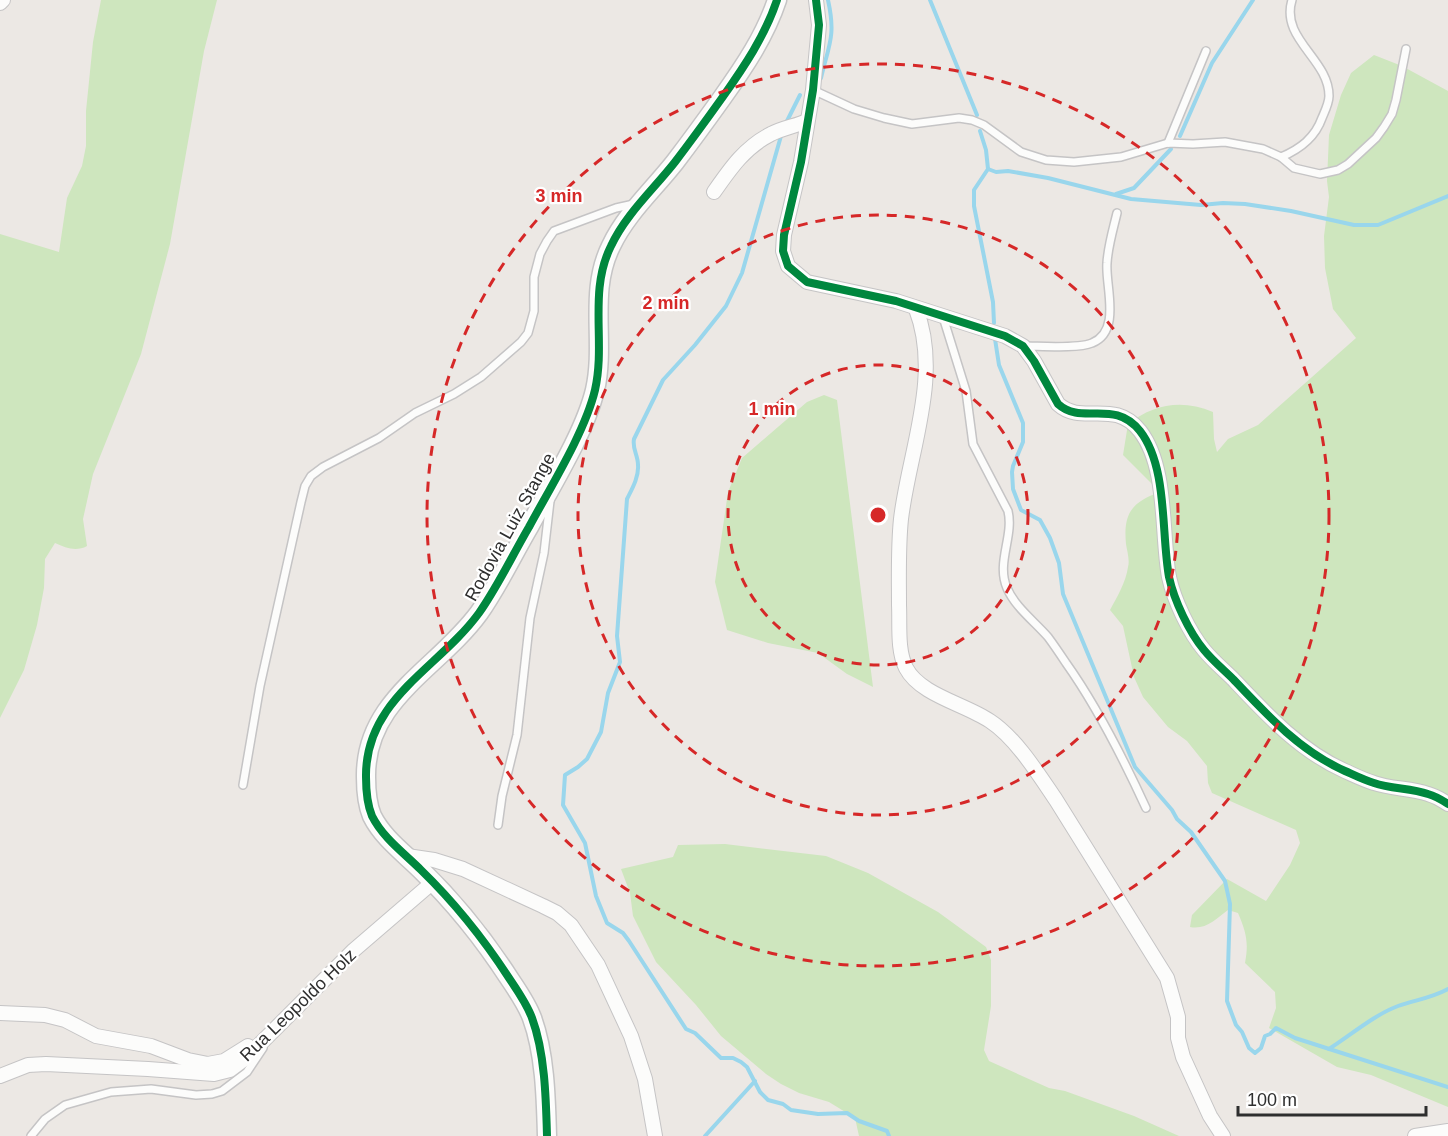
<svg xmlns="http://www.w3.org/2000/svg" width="1448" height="1136" font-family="Arial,sans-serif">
  <rect width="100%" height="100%" fill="#ece8e4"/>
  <g fill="#cee6be">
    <path d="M101 0H217L204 51 170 244 141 354 93 474 83 519 87 546C76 552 66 548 55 543L45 559 44 588 37 625 24 670 0 718V234L59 252 67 198 82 166 86 146V111L93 42Z"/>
    <path d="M1374 55 1402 66 1448 91V1107L1371 1075 1337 1067 1269 1028 1276 1008 1275 992 1245 963C1249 942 1246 932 1238 913L1228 910C1216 919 1206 930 1190 927L1192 915 1227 879 1266 901 1290 865 1300 843 1296 830 1212 793 1208 783 1207 766 1187 741 1168 727 1143 697 1134 677 1123 626 1110 610C1117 597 1126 582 1128 567 1130 560 1127 551 1126 544 1123 513 1132 502 1160 492L1123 455 1128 424C1154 404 1182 399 1213 412L1214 439 1217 452 1228 439 1258 425 1356 338 1333 309 1325 268 1324 236 1329 197 1327 181 1329 135 1341 95 1351 73Z"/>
    <polygon points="824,395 837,400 873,687 847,674 818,653 768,643 727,630 715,582 728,492 742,458 807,402"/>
    <polygon points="725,844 826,856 868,873 938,912 986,947 991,960 991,1006 984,1050 989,1061 1049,1088 1065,1091 1134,1116 1179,1136 859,1136 855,1118 829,1102 799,1093 781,1084 766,1074 721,1036 696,1005 656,962 633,916 630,893 621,869 673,857 678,845"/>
  </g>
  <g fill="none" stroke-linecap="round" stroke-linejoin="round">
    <g stroke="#99d6ec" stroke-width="4">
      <polyline points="930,0 977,115"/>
      <path d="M821 78C829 44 836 36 828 0"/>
      <polyline points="786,123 800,95"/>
      <polyline points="980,131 986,150 988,169 974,190 974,206 993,302 994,323"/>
      <path d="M781 136 742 273 726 306 695 345 663 380 634 439C632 449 638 455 638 465 639 477 632 489 627 499L617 636 620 662 608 693 601 732 587 759 578 767 565 775 563 805 585 843 596 896 607 923 623 933 629 941 686 1029 695 1033 721 1058H733L741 1062 747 1067 760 1092 768 1100 783 1104 791 1110 818 1114 847 1113 859 1121 887 1131 889 1136"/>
      <polyline points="1180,136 1212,63 1253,0"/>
      <polyline points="988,169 996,172 1008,171 1048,178 1131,199 1201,205 1223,203 1245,204 1291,211 1354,225 1378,225 1448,196"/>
      <polyline points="1116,194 1134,188 1171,149"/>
      <polyline points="995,339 999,365 1023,423 1023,442 1013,466 1012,472 1013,489 1021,510 1040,520 1050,538 1059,563 1063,594 1135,767 1172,810 1177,819 1191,832 1225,881 1230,904 1227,1001 1236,1025 1242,1032 1249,1048 1255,1053 1261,1048 1265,1036 1270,1034 1276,1028 1295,1038 1448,1087"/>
      <path d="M1329 1049C1351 1035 1374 1015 1398 1006 1415 1000 1432 998 1448 989"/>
      <polyline points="705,1136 755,1081"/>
    </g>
    <g stroke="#c5c4c5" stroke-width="10">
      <g id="lane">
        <polyline points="813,90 854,109 884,118 912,124 959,118 972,120 984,125 1021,152 1046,160 1074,162 1121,157 1168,143 1193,144 1225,142 1263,149 1281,157 1294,168 1320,174 1338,170 1348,164 1376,138 1384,127 1392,114 1396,100 1406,49"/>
        <polyline points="1168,143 1206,51"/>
        <path d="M1281 157C1300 149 1315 138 1322 118 1325 111 1329 103 1329 96 1329 59 1280 39 1292 0"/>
        <path d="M943 317 966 391 973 444 1008 511C1014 536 996 563 1007 588 1015 607 1034 621 1048 637 1054 645 1060 654 1066 663 1098 708 1123 758 1146 808"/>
        <path d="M1023 346C1040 346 1078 349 1092 343 1122 331 1105 286 1107 263 1108 246 1113 230 1117 213"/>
        <polyline points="243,785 260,686 301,502 305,486 311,476 323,467 379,438 415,413 454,394 481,377 521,342 528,333 534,311 534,277 540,254 547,241 554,231 616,208 634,204"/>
        <polyline points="498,825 502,796 517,735 530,618 544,553 550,501"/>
        <polyline points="31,1136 45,1119 65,1105 111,1092 151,1089 196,1095 212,1094 222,1091 247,1072 263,1048"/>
      </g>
    </g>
    <g stroke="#c5c4c5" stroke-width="16">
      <g id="street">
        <path d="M816 0 819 25 813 90 801 162 784 235 783 251 788 266 807 282 896 301 1005 336 1023 346 1034 361 1058 404C1082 426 1114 398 1140 431 1168 467 1161 533 1169 577 1174 600 1189 632 1204 650 1213 661 1224 670 1233 679 1266 714 1300 751 1345 771 1354 775 1364 780 1374 783 1391 789 1411 788 1428 794 1435 796 1442 800 1448 804"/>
        <polyline points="0,3 3,0"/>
        <path d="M714 192C730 169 745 147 771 134 782 128 796 126 807 121"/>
        <path d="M916 309C942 376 909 451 901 519 898 548 899 577 899 605 900 625 897 650 906 668 920 695 965 704 990 721 1016 738 1039 775 1056 800L1167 978 1178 1017V1038L1183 1057 1210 1116 1223 1136"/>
        <polyline points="407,856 434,860 463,869 543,906 557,913 571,925 598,965 631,1036 645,1079 655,1136"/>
        <polyline points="0,1013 45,1015 65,1020 96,1036 151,1046 188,1060 208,1064 224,1061 248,1046"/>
        <polyline points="0,1076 28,1065 46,1064 148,1069 214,1074 230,1070 246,1058 354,950 433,882"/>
        <polyline points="1415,1136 1448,1131"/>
      </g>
    </g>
    <g stroke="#c5c4c5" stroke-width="21">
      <path id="secondary" d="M547 1136C546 1099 545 1053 532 1018 527 1004 517 990 509 978 483 938 455 903 421 870 404 853 383 838 372 816 367 804 366 790 366 777 365 699 438 669 479 613 498 586 512 556 529 527 550 488 585 432 595 390 606 342 588 292 611 246 626 214 653 190 675 162 691 141 707 119 722 98 744 67 765 36 777 0"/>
    </g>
    <use href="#lane" stroke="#fcfcfb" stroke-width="7"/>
    <use href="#street" stroke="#fcfcfb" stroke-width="14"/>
    <use href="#secondary" stroke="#fcfcfb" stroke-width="18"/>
    <g stroke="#fff" stroke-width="11">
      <g id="cycleway">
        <path d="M816 0 819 25 813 90 801 162 784 235 783 251 788 266 807 282 896 301 1005 336 1023 346 1034 361 1058 404C1082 426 1114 398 1140 431 1168 467 1161 533 1169 577 1174 600 1189 632 1204 650 1213 661 1224 670 1233 679 1266 714 1300 751 1345 771 1354 775 1364 780 1374 783 1391 789 1411 788 1428 794 1435 796 1442 800 1448 804"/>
        <path d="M547 1136C546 1099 545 1053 532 1018 527 1004 517 990 509 978 483 938 455 903 421 870 404 853 383 838 372 816 367 804 366 790 366 777 365 699 438 669 479 613 498 586 512 556 529 527 550 488 585 432 595 390 606 342 588 292 611 246 626 214 653 190 675 162 691 141 707 119 722 98 744 67 765 36 777 0"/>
      </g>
    </g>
    <use href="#cycleway" stroke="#00873e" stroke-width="8"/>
  </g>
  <g fill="none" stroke="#d62828" stroke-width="3" stroke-dasharray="10 8">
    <circle cx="878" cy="515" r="150"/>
    <circle cx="878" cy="515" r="300"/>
    <circle cx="878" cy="515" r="451"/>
  </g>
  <g text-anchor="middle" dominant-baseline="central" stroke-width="4.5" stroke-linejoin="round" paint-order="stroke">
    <g font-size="18" fill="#2e2e2e" stroke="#fff">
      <text transform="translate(510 527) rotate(-61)">Rodovia Luiz Stange</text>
      <text transform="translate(298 1005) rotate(-44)">Rua Leopoldo Holz</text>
    </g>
  </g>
  <circle cx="878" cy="515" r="9" fill="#d62828" stroke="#fff" stroke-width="3"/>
  <g font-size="18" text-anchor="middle" font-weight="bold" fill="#d62828" stroke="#fff" stroke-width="4.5" stroke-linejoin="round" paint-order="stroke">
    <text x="559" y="202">3 min</text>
    <text x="666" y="309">2 min</text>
    <text x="772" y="415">1 min</text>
  </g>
  <path d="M1238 1106v9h188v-9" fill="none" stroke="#2e2e2e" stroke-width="3"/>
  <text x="1247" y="1106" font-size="18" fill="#2e2e2e" stroke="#ffffff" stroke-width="4.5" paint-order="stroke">100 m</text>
</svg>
